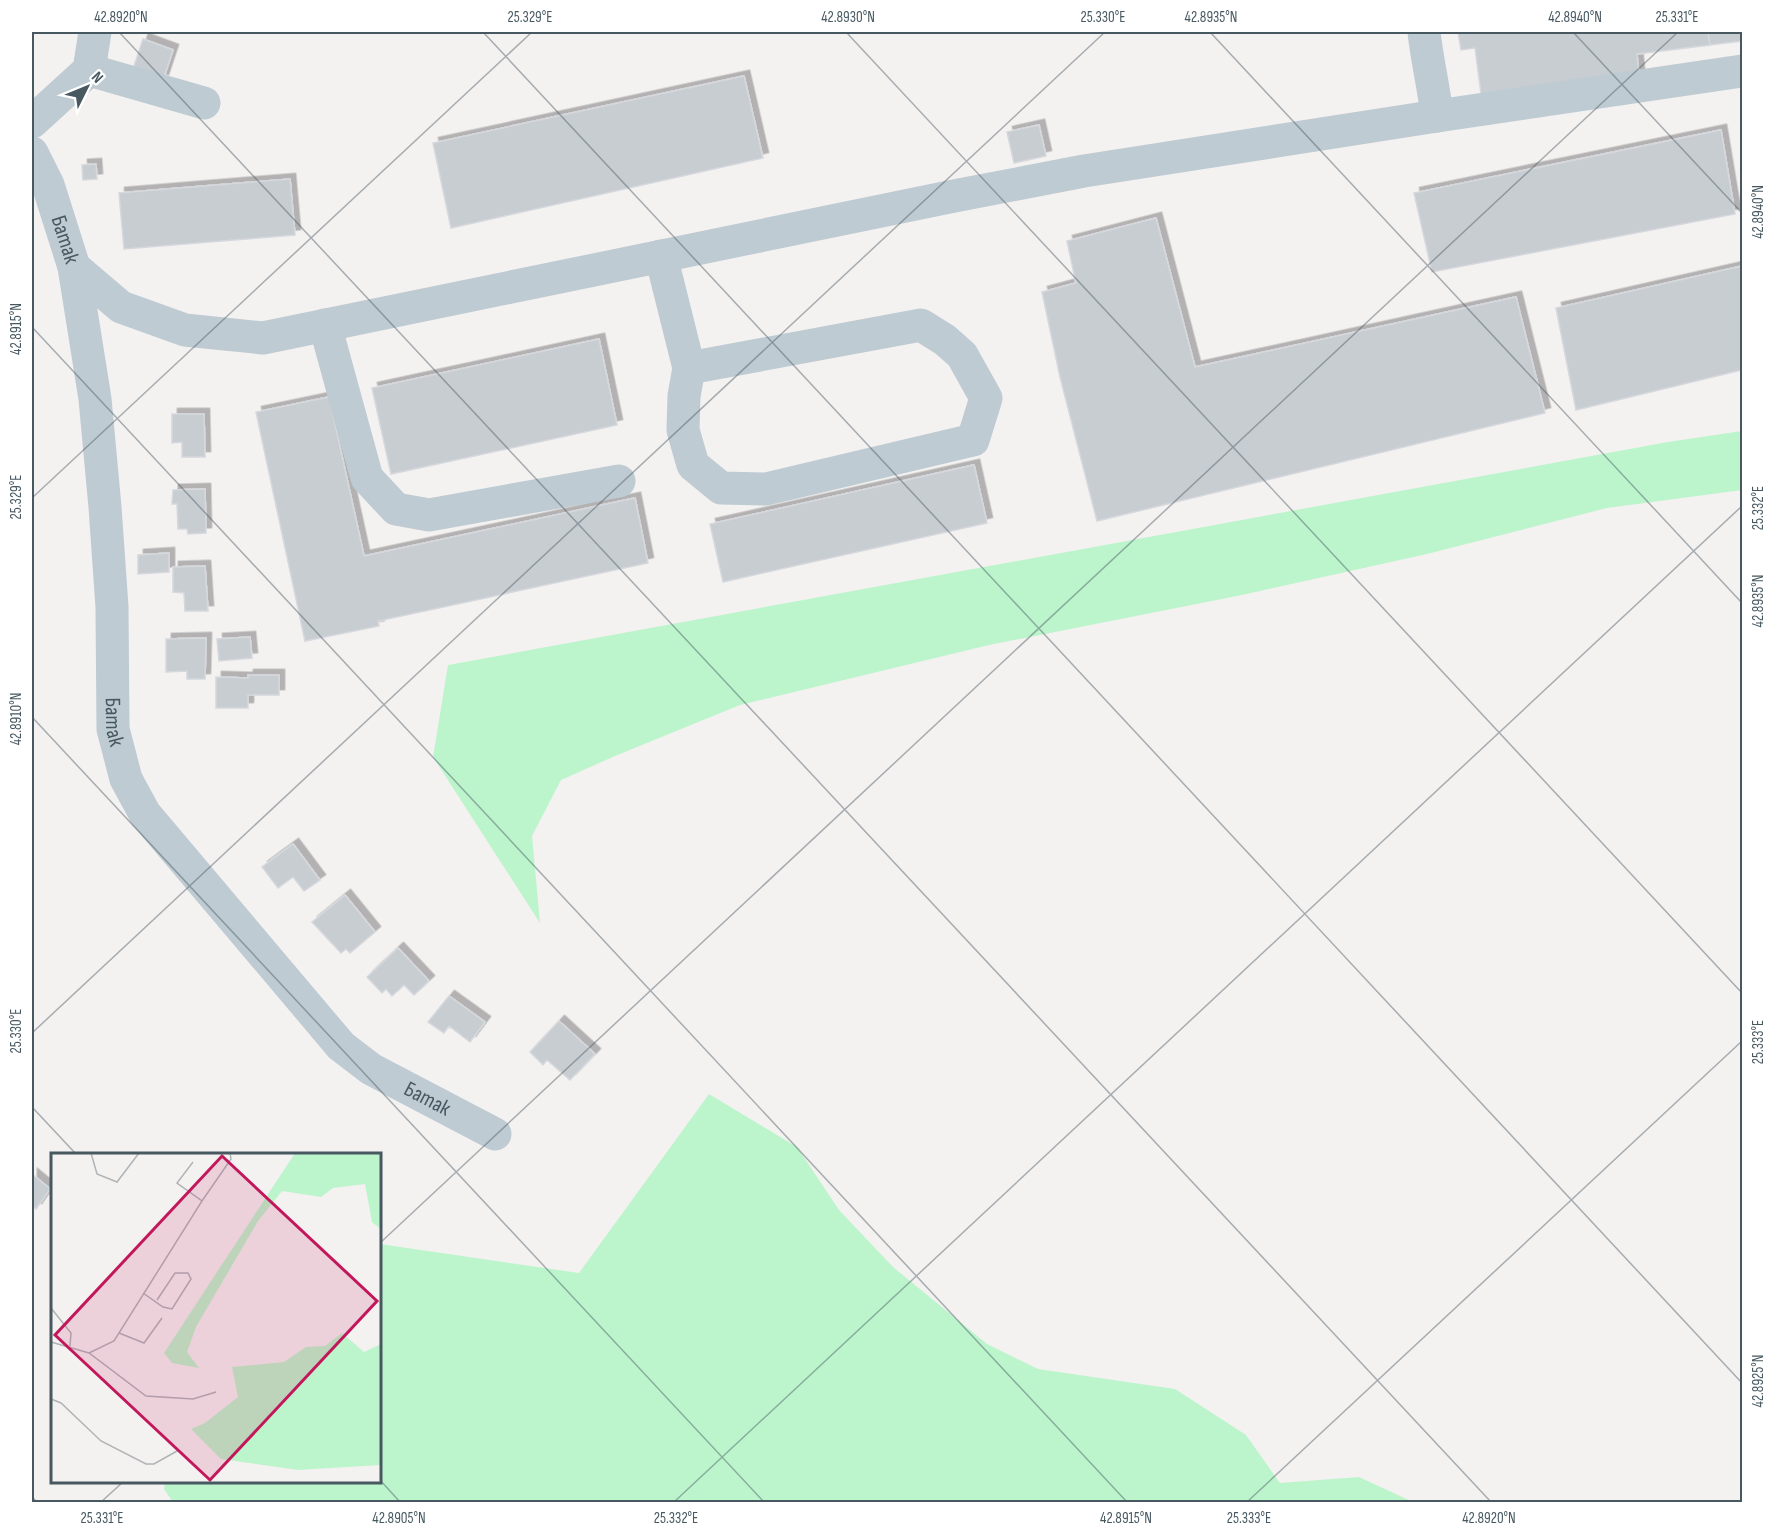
<svg xmlns="http://www.w3.org/2000/svg" width="1774" height="1534" font-family="'Sofia Sans Condensed',sans-serif">
  <defs>
    <filter id="shadow"><feDropShadow dx="5.5" dy="-5.5" stdDeviation="0" flood-color="#0004"/></filter>
  </defs>
  <rect width="100%" height="100%" fill="#f4f1f1"/>
  <g fill="#bcf5cc">
    <polygon points="1742,431 1742,490 1607,508 1427,554 1242,595 989,645 740,705 615,756 561,780 532,836 540,923 433,757 448,665 1668,442"/>
    <polygon points="709,1094 797,1147 839,1210 893,1267 987,1344 1038,1369 1175,1389 1246,1435 1280,1483 1359,1477 1413,1502 173,1502 164,1489 165,1482 380,1482 380,1244 579,1273"/>
  </g>
  <g fill="#c8cdd2" stroke="#d5d8dd" stroke-width="1.5" filter="url(#shadow)">
    <polygon points="1458,32 1692,32 1692,33 1708,32 1710,45 1637,54 1639,75 1481,94 1475,48 1461,50"/>
    <polygon points="1708,32 1742,32 1742,41 1710,45"/>
    <polygon points="143,39 173,50 163,80 133,69"/>
    <polygon points="744,76 763,158 451,228 433,143"/>
    <polygon points="1039,125 1046,156 1014,163 1007,132"/>
    <polygon points="1721,130 1735,214 1432,272 1414,193"/>
    <polygon points="96,164 97,179 83,180 82,165"/>
    <polygon points="290,179 295,235 124,249 119,193"/>
    <polygon points="1156,218 1195,367 1516,297 1545,413 1097,521 1060,377 1042,292 1076,283 1067,241"/>
    <polygon points="1742,266 1742,370 1576,410 1556,308"/>
    <polygon points="599,339 617,425 391,474 372,388"/>
    <polygon points="329,397 364,556 635,498 648,563 378,621 379,626 305,641 256,412"/>
    <polygon points="172,414 204,414 205,457 182,457 182,442 172,443"/>
    <polygon points="974,465 987,523 723,582 710,524"/>
    <polygon points="205,489 206,533 188,534 187,529 178,529 177,504 172,504 173,490"/>
    <polygon points="169,553 169,572 138,574 138,555"/>
    <polygon points="205,566 208,611 185,611 184,593 173,592 173,567"/>
    <polygon points="250,637 252,658 219,661 217,639"/>
    <polygon points="206,638 205,679 187,679 187,671 166,672 166,639"/>
    <polygon points="248,675 279,675 279,695 248,695 248,708 216,708 216,677 248,678"/>
    <polygon points="293,844 320,880 304,891 293,877 278,888 262,867"/>
    <polygon points="345,895 375,932 350,953 346,949 341,953 312,922"/>
    <polygon points="398,948 429,981 414,995 404,985 392,996 386,989 382,993 367,977"/>
    <polygon points="449,996 485,1022 470,1042 449,1026 444,1033 428,1022"/>
    <polygon points="559,1021 595,1054 570,1080 547,1060 543,1065 530,1052"/>
    <polygon points="32,1174 50,1189 36,1209 32,1205"/>
  </g>
  <g fill="none" stroke-linecap="round" stroke-linejoin="round">
    <g stroke="#becbd2" stroke-width="33">
      <polyline points="89,70 204,103"/>
      <polyline points="1437,116 1742,71"/>
      <polyline points="32,122 89,70 95,32"/>
      <path id="s1" d="M32 153 48 185 74 267 95 399 105 507 112 607 113 729 126 779 145 814 341 1046 371 1069 495 1134"/>
      <polyline points="661,256 689,368 684,396 683,430 693,465 721,488 766,489 973,440 986,398 962,355 945,340 921,325 689,368"/>
      <path d="M74 267 121 307 185 330 263 338 954 196 1084 171 1437 116C1434 88 1427 60 1424 32"/>
      <polyline points="325,325 367,478 396,509 429,515 619,481"/>
    </g>
  </g>
  <path fill="none" stroke="#475861" stroke-width="1.5" stroke-opacity="0.45" d="M119 32 1491 1502M483 32 1742 1383M846 32 1742 993M1210 32 1742 603M1573 32 1742 213M32 327 1127 1502M32 498 532 32M32 717 764 1502M32 1033 1105 32M32 1107 76 1154M380 1243 1678 32M380 1480 400 1502M32 1497 37 1502M101 1502 123 1482M674 1502 1742 506M1247 1502 1742 1041"/>
  <g text-anchor="middle" dominant-baseline="central" stroke-width="5" stroke-linejoin="round" paint-order="stroke">
    <g font-size="22" fill="#475861" stroke="#fff">
      <text stroke="none"><textPath href="#s1" startOffset="93">Батак</textPath></text>
      <text stroke="none"><textPath href="#s1" startOffset="579">Батак</textPath></text>
      <text stroke="none"><textPath href="#s1" startOffset="1083">Батак</textPath></text>
    </g>
  </g>
  <g transform="translate(51 1153)">
    <rect width="330" height="330" fill="#f4f1f1"/>
    <path d="M244 0H330V76L321 69 314 31 282 35 270 44 231 38 207 68 145 174 136 199 148 215 121 210 113 200ZM291 180 313 199 330 191V312L247 317 170 306 140 276 154 270 187 244 181 214 233 209 255 194 274 193Z" fill="#bcf5cc"/>
    <path fill="none" stroke="#afb4b7" stroke-width="1.5" d="M40 0 46 21 66 29 88 0M151 48 180 6 179 0M92 140 112 154 121 156 140 126 137 120H124L106 147M0 155 20 180 19 193M68 180 93 190 111 165M0 189 38 200 95 243 142 246 165 239M38 200 63 188 151 48 126 30 142 9M0 246 10 250 50 288 95 311H103L126 298"/>
    <path fill="#c2185b" fill-opacity="0.15" stroke="#c2185b" stroke-width="3" d="M171 3 326 148 159 327 4 182Z"/>
    <rect width="330" height="330" fill="none" stroke="#475861" stroke-width="3"/>
  </g>
  <rect width="1774" height="1534" fill="none" stroke="#ffffff" stroke-width="66"/>
  <g transform="translate(87 87) rotate(47)" stroke="#ffffff" stroke-width="4.5" paint-order="stroke">
  <path d="M0-4.5L10 22L0 15L-10 22Z" fill="#475861"/>
  <text y="-9" font-size="16" font-weight="bold" text-anchor="middle" fill="#475861">N</text>
  </g>
  <rect x="33" y="33" width="1708" height="1468" fill="none" stroke="#475861" stroke-width="2"/>
  <g font-size="15" text-anchor="middle" fill="#475861">
    <text x="121" y="22">42.8920°N</text>
    <text x="530" y="22">25.329°E</text>
    <text x="848" y="22">42.8930°N</text>
    <text x="1103" y="22">25.330°E</text>
    <text x="1211" y="22">42.8935°N</text>
    <text x="1575" y="22">42.8940°N</text>
    <text x="1677" y="22">25.331°E</text>
    <text transform="translate(1758 212) rotate(-90)" y="5">42.8940°N</text>
    <text transform="translate(16 329) rotate(-90)" y="5">42.8915°N</text>
    <text transform="translate(16 497) rotate(-90)" y="5">25.329°E</text>
    <text transform="translate(1758 508) rotate(-90)" y="5">25.332°E</text>
    <text transform="translate(1758 601) rotate(-90)" y="5">42.8935°N</text>
    <text transform="translate(16 719) rotate(-90)" y="5">42.8910°N</text>
    <text transform="translate(16 1031) rotate(-90)" y="5">25.330°E</text>
    <text transform="translate(1758 1042) rotate(-90)" y="5">25.333°E</text>
    <text transform="translate(1758 1381) rotate(-90)" y="5">42.8925°N</text>
    <text x="102" y="1523">25.331°E</text>
    <text x="399" y="1523">42.8905°N</text>
    <text x="676" y="1523">25.332°E</text>
    <text x="1126" y="1523">42.8915°N</text>
    <text x="1249" y="1523">25.333°E</text>
    <text x="1489" y="1523">42.8920°N</text>
  </g>
</svg>
